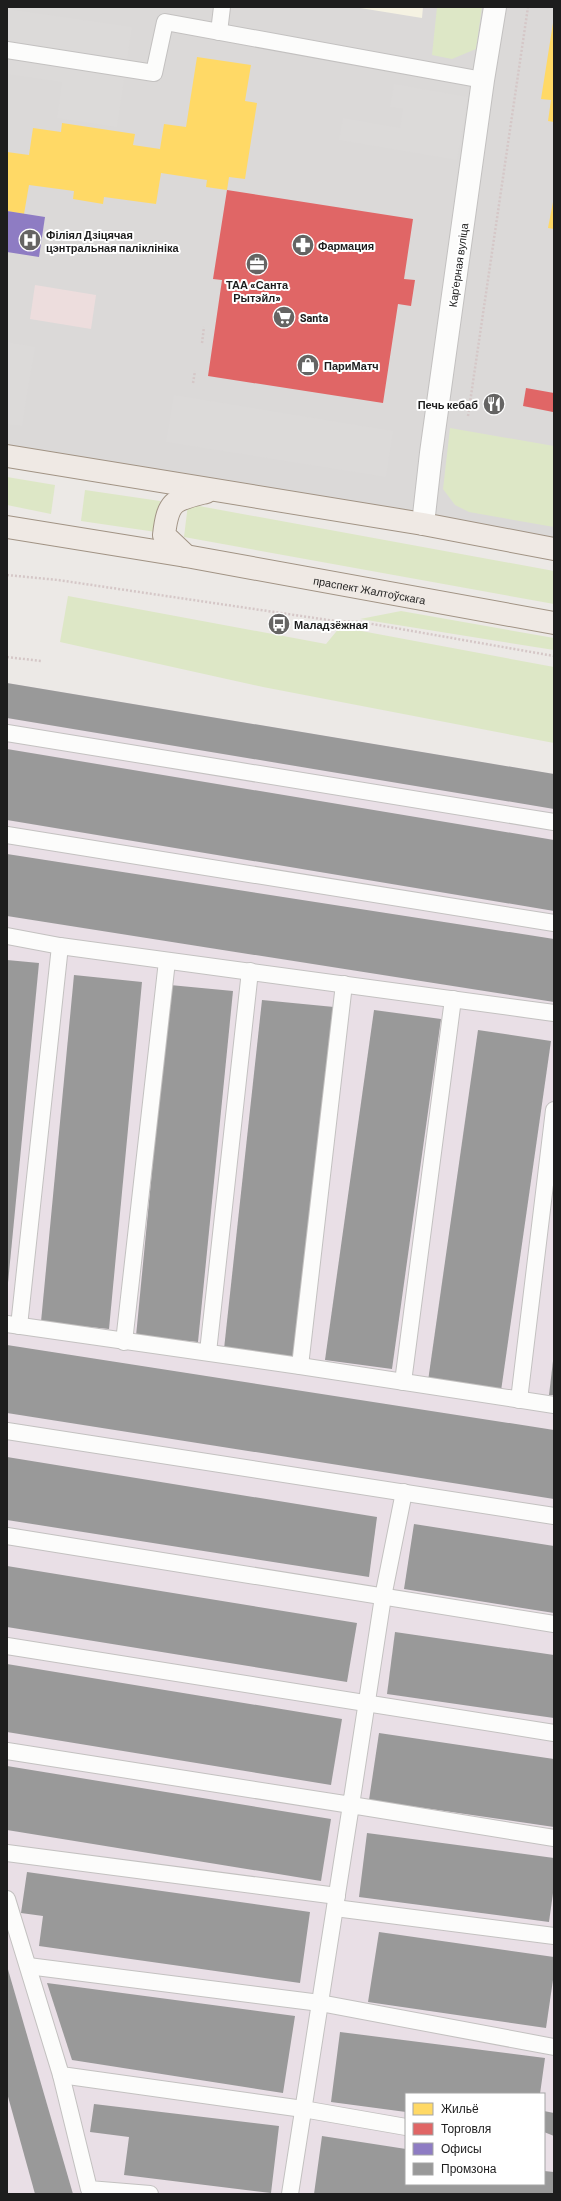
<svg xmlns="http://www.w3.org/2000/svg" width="561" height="2201" font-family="Barlow,sans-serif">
  <rect width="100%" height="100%" fill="#ece9e6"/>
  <polygon fill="#dbd9d8" points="7,7 554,7 554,543 7,448"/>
  <polygon fill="#eddddd" points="35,285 96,295 91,329 30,319"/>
  <path fill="#e9dfe6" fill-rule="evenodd" d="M7 683 554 774V2194H7ZM406 2094H544V2184H406Z"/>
  <polygon fill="#f5f2e2" points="354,7 423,7 422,18"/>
  <g fill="#dde7c6">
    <polygon points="437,7 482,7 476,49 452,59 432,55"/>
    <polygon points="450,428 554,446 554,527 469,512 455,505 443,489"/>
    <polygon points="7,477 55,485 51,514 7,505"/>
    <polygon points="85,490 160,501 156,532 81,521"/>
    <polygon points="188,504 554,571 554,604 184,537"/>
    <polygon points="68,596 326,644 340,627 554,667 554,743 263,687 60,642"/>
    <polygon points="401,611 554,638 554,650 360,619"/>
  </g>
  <g fill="#dcdad9">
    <polygon points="7,9 132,27 117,127 57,118 62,82 7,74"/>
    <polygon points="394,84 468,97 457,160 339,140 343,118 400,128 403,109 390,107"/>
    <polygon points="7,342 35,347 22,426 7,424"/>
    <polygon points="174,395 393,431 386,477 166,442"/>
  </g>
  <g fill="#ffd966">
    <polygon points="553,23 554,23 554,122 548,121 551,100 541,99"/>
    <polygon points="197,57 251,65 245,101 257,103 245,179 229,177 227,190 206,187 207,180 161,173 156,204 104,197 103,204 73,199 74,191 29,185 24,214 7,211 7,152 29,155 33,128 61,132 62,123 135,134 133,145 160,149 164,124 186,127"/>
    <polygon points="553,202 554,202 554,229 548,228"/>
  </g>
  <g fill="#e06666">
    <polygon points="227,190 413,219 404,279 415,280 411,306 398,304 383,403 208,376 222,280 213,279"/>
    <polygon points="526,388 554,393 553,412 523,406"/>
  </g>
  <polygon fill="#8e7cc3" points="7,211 45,217 39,257 7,252"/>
  <g fill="#999">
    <polygon points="7,683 554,774 554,809 7,718"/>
    <polygon points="7,749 554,840 554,911 7,820"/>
    <polygon points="7,854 554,939 554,1002 7,916"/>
    <polygon points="7,960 39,963 8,1283 7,1283"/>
    <polygon points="74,975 142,982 109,1329 41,1322"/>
    <polygon points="170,985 233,991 198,1342 136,1336"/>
    <polygon points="262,1000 334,1007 296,1357 224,1349"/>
    <polygon points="374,1010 441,1019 392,1369 325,1360"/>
    <polygon points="478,1030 551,1041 501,1391 428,1381"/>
    <polygon points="7,1345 554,1430 554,1499 7,1413"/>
    <polygon points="553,1361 554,1361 554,1395 549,1395"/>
    <polygon points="7,1457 377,1517 369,1577 7,1520"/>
    <polygon points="414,1524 554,1546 554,1613 404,1589"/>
    <polygon points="7,1566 357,1623 347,1682 7,1627"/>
    <polygon points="395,1632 554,1655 554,1718 387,1694"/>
    <polygon points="7,1664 342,1719 331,1785 7,1732"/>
    <polygon points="379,1733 554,1759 554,1827 369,1800"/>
    <polygon points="7,1766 331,1819 321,1881 7,1830"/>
    <polygon points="367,1833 554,1858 554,1886 549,1922 359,1897"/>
    <polygon points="27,1872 310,1912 300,1983 39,1946 43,1916 21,1913"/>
    <polygon points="379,1932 554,1957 554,1973 546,2028 368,2002"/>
    <polygon points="7,1966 73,2194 35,2194 7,2093"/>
    <polygon points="47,1983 295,2016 283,2093 72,2060"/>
    <polygon points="340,2032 545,2058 540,2094 406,2094 406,2112 331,2102"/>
    <polygon points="94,2104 279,2126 271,2193 124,2175 129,2137 90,2132"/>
    <polygon points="544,2111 554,2113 554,2136 544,2132"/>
    <polygon points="322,2136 406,2149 406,2184 544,2184 544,2171 554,2172 554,2194 314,2194"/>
  </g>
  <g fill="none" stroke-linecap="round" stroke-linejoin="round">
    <g stroke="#c3c1c0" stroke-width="18">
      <g id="service">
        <polyline points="219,32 222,7"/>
        <polyline points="7,50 154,73 165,22 483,80"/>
        <polyline points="7,733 554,822"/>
        <polyline points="7,835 554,923"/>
        <polyline points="7,936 60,946 554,1013"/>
        <polyline points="7,1324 300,1366 554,1405"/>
        <polyline points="19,1326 60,946"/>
        <polyline points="124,1342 167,961"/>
        <polyline points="208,1352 250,971"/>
        <polyline points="300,1366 344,984"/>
        <polyline points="403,1382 453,999"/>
        <polyline points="519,1400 554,1110"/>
        <polyline points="7,1431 554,1516"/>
        <polyline points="7,1536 554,1624"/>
        <polyline points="7,1646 554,1733"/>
        <polyline points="7,1751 351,1805 383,1597 404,1492"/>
        <polyline points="7,1853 337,1896"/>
        <polyline points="7,1899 61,2075 303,2109 406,2127"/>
        <polyline points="335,1908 554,1936"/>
        <polyline points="28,1966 320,2003 554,2047"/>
        <polyline points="61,2075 89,2189 150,2194"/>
        <polyline points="290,2194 351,1805 554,1838"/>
      </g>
    </g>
    <g stroke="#c3c1c0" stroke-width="24">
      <polyline id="minor" points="423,524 431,453 483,80 495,7"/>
    </g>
    <g stroke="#a19384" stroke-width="24">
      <g id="primary">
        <polyline points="7,456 423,524 554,549"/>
        <path id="s1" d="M7 527 186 556 554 623"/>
        <path d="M186 556 164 535C168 500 174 500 206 492"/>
      </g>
    </g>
    <g stroke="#d5c7c7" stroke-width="2.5" stroke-dasharray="2 2" stroke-linecap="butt">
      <polyline points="202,343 204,327"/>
      <polyline points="193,383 195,371"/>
      <polyline points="468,416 528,7"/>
      <polyline points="7,575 58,580 335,621 361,622 554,656"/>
      <polyline points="7,657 41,661"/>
    </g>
    <use href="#service" stroke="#fcfcfb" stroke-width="16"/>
    <use href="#minor" stroke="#fcfcfb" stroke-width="22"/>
    <use href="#primary" stroke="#efe9e4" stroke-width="22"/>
  </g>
  <defs>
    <g id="hospital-disc" transform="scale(1.15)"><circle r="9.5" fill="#656463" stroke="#fff"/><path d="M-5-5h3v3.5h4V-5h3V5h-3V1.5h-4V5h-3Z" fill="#fff"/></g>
    <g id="pharmacy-disc" transform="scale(1.15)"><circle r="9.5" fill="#656463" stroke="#fff"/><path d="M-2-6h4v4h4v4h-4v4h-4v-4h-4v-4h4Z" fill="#fff"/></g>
    <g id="office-disc" transform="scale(1.15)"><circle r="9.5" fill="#656463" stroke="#fff"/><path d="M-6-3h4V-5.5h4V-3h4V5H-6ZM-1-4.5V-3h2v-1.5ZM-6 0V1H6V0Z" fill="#fff"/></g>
    <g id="supermarket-disc" transform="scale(1.15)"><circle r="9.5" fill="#656463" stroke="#fff"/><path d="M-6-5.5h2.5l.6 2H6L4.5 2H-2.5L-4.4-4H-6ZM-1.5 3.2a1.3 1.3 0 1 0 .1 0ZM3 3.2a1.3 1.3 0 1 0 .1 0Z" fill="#fff"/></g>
    <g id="shop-disc" transform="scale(1.15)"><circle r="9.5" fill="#656463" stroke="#fff"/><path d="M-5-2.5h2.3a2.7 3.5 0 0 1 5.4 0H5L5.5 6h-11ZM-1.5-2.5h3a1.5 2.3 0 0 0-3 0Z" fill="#fff"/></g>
    <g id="restaurant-disc" transform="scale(1.15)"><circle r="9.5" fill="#656463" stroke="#fff"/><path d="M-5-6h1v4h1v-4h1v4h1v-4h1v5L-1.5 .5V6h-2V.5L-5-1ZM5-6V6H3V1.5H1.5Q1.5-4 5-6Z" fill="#fff"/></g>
    <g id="bus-disc" transform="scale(1.15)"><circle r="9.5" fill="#656463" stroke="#fff"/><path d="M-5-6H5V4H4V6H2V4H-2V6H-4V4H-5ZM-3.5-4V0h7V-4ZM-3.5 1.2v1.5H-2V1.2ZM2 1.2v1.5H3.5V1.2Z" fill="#fff"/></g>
  </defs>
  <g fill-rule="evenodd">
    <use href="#hospital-disc" x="30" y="240"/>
    <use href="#pharmacy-disc" x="303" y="245"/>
    <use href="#office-disc" x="257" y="264"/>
    <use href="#supermarket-disc" x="284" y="317"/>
    <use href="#shop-disc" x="308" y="365"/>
    <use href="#restaurant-disc" x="494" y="404"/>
    <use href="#bus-disc" x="279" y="624"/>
  </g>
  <g text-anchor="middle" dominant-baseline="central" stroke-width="4" stroke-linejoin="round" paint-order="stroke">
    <g font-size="11" font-weight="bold" fill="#1d1d1d" stroke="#fff" text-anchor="start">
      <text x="46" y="234">Філіял Дзіцячая<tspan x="46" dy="13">цэнтральная паліклініка</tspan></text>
      <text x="318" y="245">Фармация</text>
      <text x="257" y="284" text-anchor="middle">ТАА «Санта<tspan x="257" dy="13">Рытэйл»</tspan></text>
      <text x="300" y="317">Santa</text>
      <text x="324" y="365">ПариМатч</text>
      <text x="478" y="404" text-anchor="end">Печь кебаб</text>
      <text x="294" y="624">Маладзёжная</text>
    </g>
    <g font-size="11" fill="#1d1d1d" stroke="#fff">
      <text transform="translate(458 265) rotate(-82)">Карʼерная вуліца</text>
      <text stroke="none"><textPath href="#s1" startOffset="368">праспект Жалтоўскага</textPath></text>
    </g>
  </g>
  <rect width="561" height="2201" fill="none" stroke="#1d1d1d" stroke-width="16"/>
  <rect x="405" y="2093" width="140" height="92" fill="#ffffff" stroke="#a5a5a5"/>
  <rect x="413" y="2103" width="20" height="12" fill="#ffd966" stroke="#a5a5a5"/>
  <text x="441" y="2113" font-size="12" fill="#1d1d1d">Жильё</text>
  <rect x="413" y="2123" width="20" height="12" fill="#e06666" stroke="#a5a5a5"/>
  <text x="441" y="2133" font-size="12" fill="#1d1d1d">Торговля</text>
  <rect x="413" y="2143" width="20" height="12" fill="#8e7cc3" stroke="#a5a5a5"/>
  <text x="441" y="2153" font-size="12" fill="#1d1d1d">Офисы</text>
  <rect x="413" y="2163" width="20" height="12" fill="#999999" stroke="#a5a5a5"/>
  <text x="441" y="2173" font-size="12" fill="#1d1d1d">Промзона</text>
</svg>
